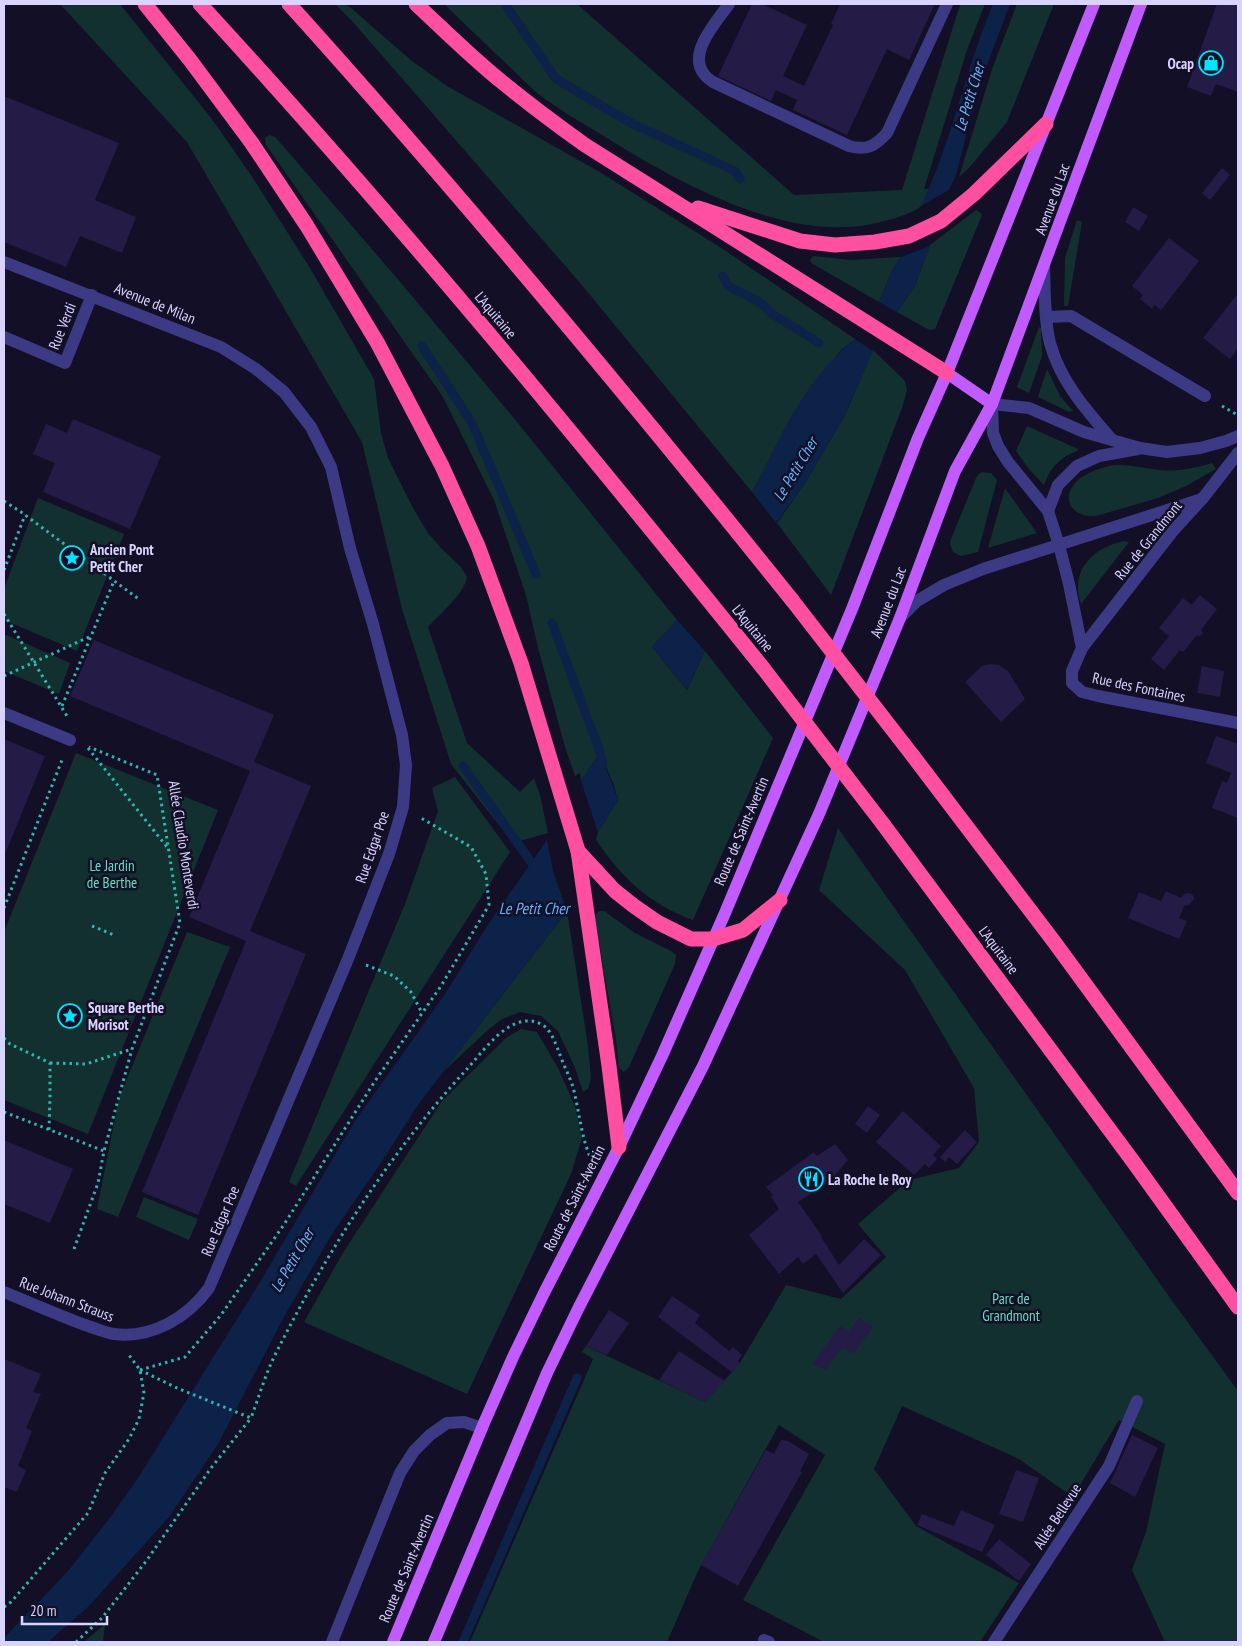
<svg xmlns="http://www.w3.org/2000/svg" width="1242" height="1646" font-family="'PT Sans Narrow',sans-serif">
  <rect width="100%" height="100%" fill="#130f26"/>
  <g fill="#12302f">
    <path d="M60 4H120L211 118 249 172 310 268 374 379 381 433 388 458 413 508 428 533 442 549 461 567 467 577C465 593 439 615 428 627L467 743 520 792 534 778 540 795 548 833 513 843 451 764 402 609 362 442 187 142Z"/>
    <polygon points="335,4 345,4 351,8 412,61 447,86 598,171 720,247 855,339 840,351 778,443 752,492 581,284 352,21"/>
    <path d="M444 4H577L794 195 902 190 958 11 961 4H985L967 50 924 189H929C927 194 925 202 921 206 913 214 883 222 872 224 785 242 679 183 607 138 584 124 559 110 537 93 528 85 519 76 510 67 487 46 466 25 444 4Z"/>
    <polygon points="1017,4 1054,4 1007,122 969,168 959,177 992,69"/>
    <path d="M269 135 275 137 284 147 402 284 513 417 677 620 652 647 687 690 705 651 773 738 693 920C649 904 622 878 596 840L598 832 618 800 613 783 600 752 581 781 580 773 575 776 565 747 538 648 526 595 494 500 443 397 266 145 265 138Z"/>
    <polygon points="976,210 981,213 982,215 935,329 929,330 897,312 915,286 930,245"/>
    <polygon points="1077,220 1082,222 1068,306 1064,306 1065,258"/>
    <polygon points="813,256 850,260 901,257 891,272 879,302 811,263 810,260"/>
    <polygon points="1039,327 1041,328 1042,356 1029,393 1017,387"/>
    <polygon points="873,350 905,381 907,390 902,408 831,595 777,523 805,483 845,415"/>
    <polygon points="1047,369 1060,396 1073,411 1069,412 1038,397"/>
    <path d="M1027 426 1078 449 1077 451C1060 457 1050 468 1044 485L1029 469 1016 451Z"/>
    <path d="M1212 463 1216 469 1186 486 1158 498 1096 516C1076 518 1059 502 1075 483 1082 475 1095 470 1105 467 1123 462 1141 468 1159 470 1177 472 1195 468 1212 463Z"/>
    <polygon points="982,472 991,473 997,480 978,552 961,556 953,552 950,544 951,539 976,478 979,474"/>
    <polygon points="1005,488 1037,533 988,548"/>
    <polygon points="38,498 124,534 77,651 4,620 4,589"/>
    <path d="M1124 541 1129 542 1081 604C1069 570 1093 548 1124 541Z"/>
    <polygon points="4,634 70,663 59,694 4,671"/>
    <polygon points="76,753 218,810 88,1134 4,1100 4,932"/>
    <polygon points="455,777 510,852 296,1186 289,1182 405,904 438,811 432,788"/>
    <polygon points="838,828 1173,1302 1238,1391 1238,1642 1165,1642 1132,1570 1146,1532 1165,1444 1119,1420 1073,1497 1019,1459 902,1406 874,1469 916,1526 1019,1583 980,1642 824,1642 743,1600 825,1455 779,1425 698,1571 667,1642 470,1642 593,1359 582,1352 586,1346 705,1402 740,1363 786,1285 841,1299 886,1257 858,1224 909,1180 959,1168 979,1142 974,1088 905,970 819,890"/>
    <polygon points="567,911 588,1046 591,1078 588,1089 583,1092 575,1068 558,1031 541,1016 520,1012 502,1019 489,1029 443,1072"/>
    <polygon points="599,911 604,911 635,933 671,951 676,955 675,964 629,1067 624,1072 619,1068 616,1039 595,919 596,914"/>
    <polygon points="187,932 230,947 118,1217 97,1209 119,1098"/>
    <polygon points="521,1029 537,1032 558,1068 575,1106 582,1138 571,1174 467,1394 304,1322 344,1251 442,1101 506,1038"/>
    <polygon points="144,1197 198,1219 189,1240 136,1217"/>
    <polygon points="105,1624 103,1642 83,1642 84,1642"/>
  </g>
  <g fill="#0c2248">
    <path d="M993 4H1010L978 89 956 175 949 190 921 206C952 141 965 70 993 4Z"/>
    <polygon points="930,246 915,286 897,312 879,302 891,272 901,257"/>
    <path d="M855 339 873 351 845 415 805 483 776 523 752 492C781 437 804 379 855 339Z"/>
    <polygon points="677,620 705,651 687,690 652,647"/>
    <polygon points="600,752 618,800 598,832 581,781"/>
    <polygon points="547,840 553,871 567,911 417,1106 383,1160 332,1234 285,1315 218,1444 169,1517 89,1606 48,1642 4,1642 4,1638 68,1571 109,1519 138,1478 254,1292 355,1121 445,994 489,923"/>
  </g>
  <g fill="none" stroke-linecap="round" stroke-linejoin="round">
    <g stroke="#0c2248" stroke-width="9">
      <polyline points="505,4 556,79 631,123 735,171 740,179"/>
      <polyline points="723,276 728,286 761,303 772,314 819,343"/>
      <polyline points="422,346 472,423 536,574"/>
      <polyline points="552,623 600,752 603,764"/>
      <polyline points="463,766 538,872"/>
      <polyline points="463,1642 577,1378"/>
    </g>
  </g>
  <g fill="#241b47">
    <polygon points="752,4 762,4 807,25 783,76 804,86 833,25 831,24 840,4 935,4 909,60 887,49 847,135 793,110 797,100 776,90 771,101 718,76"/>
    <polygon points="1217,4 1238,4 1238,92 1216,84 1211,96 1187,87"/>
    <polygon points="4,96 119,143 95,200 136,217 122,253 80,236 66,267 4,242"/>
    <polygon points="1222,168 1230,175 1210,200 1202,193"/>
    <polygon points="1133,207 1148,216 1139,231 1125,222"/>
    <polygon points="1169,238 1199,261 1161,310 1155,305 1152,309 1140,299 1143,295 1132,286"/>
    <polygon points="1236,296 1238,297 1238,348 1230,359 1203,338"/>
    <polygon points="73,419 161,456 130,529 43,492 55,463 33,454 46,424 67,433"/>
    <polygon points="1200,595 1217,609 1201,630 1203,633 1200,637 1197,635 1183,652 1180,650 1164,670 1151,659 1169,636 1159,628 1183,598 1192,605"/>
    <polygon points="94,640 274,715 254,762 311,786 250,931 306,954 198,1215 142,1192 246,941 189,917 250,771 70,696"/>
    <polygon points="991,664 999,665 1008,671 1025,699 1001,722 965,682 982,666"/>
    <polygon points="1202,666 1224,671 1220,697 1197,693"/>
    <polygon points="1216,736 1238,744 1238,818 1212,808 1222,781 1227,783 1231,773 1206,763"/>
    <polygon points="4,739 45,756 4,857"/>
    <polygon points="1166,891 1181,898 1184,894 1190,893 1193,895 1194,899 1189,905 1184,906 1179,918 1187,921 1179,939 1128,918 1139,892 1161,901"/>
    <polygon points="868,1106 880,1115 867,1133 855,1124"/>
    <polygon points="903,1111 941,1146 933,1155 937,1159 929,1168 925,1164 914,1175 876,1142"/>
    <polygon points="965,1130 977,1142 957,1164 949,1157 945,1162 940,1157"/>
    <polygon points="4,1140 73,1169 50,1223 4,1204"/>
    <polygon points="835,1144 848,1160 831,1180 798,1202 822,1236 821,1237 839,1265 864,1239 881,1255 843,1293 816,1254 803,1264 798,1257 779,1274 749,1235 779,1209 771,1197 773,1195 766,1187 814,1152 817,1156"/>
    <polygon points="672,1296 700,1315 695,1323 729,1351 733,1347 742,1355 738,1361 740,1363 733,1373 658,1317"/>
    <polygon points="609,1310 629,1323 607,1355 586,1346"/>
    <polygon points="859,1318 873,1327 854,1354 842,1348 826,1370 812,1364 840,1326 849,1331"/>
    <polygon points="679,1351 725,1381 705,1402 659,1380"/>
    <polygon points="4,1359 41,1374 33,1392 41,1394 26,1428 32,1431 18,1466 26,1470 17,1492 4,1487"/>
    <polygon points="1132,1435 1158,1448 1135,1497 1110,1483"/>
    <polygon points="781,1440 788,1441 809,1454 800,1471 802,1472 738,1586 701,1565 766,1450 774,1454"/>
    <polygon points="1016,1470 1039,1478 1023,1522 999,1514"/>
    <polygon points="961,1510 995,1525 982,1552 917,1525 922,1514 954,1526"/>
    <polygon points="999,1539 1031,1564 1019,1581 986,1555"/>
  </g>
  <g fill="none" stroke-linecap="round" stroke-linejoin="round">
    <g stroke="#2fb8b0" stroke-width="3" stroke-dasharray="2.5 4" stroke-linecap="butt">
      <polyline points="1222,406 1236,414"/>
      <polyline points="4,501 21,512 140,600"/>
      <polyline points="4,570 25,515"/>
      <polyline points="4,614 67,716"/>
      <polyline points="4,676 89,637"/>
      <polyline points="62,706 114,581"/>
      <polyline points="88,748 167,847"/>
      <polyline points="4,908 62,760"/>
      <polyline points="92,926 114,935"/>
      <polyline points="366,965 394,976 411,992 422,1013"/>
      <polyline points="4,1038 10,1044 50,1063 50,1097 49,1130"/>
      <polyline points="50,1063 86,1064 132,1049"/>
      <polyline points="4,1112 104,1151"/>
      <polyline points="74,1249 98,1183 104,1151 132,1049 180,923 157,775 89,747"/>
      <path d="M140 1370 177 1388 251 1418C259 1397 265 1375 275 1355 326 1253 389 1154 466 1070 483 1052 511 1009 541 1024 551 1029 555 1043 559 1052 563 1064 569 1075 573 1087 579 1110 581 1135 590 1157"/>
      <polyline points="140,1370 185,1357 221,1315 285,1223 375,1081 441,986 489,905 486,874 471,847 421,818"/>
      <polyline points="4,1607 11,1602 88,1513 105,1473 129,1439 139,1419 144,1393 140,1370 129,1355"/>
      <polyline points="76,1642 102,1618 147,1560 211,1468 251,1418"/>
    </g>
    <g stroke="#3d3a85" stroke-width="12">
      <path d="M729 4C717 21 687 53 704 74 706 77 710 80 713 82L849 146C867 151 875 146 887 133L947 4"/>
      <path d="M4 262 221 347 256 369 284 392 311 427 331 467 350 548 373 624 402 735 406 765 403 807 389 854 348 959 209 1288C188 1317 152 1339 114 1334 105 1333 95 1328 85 1325 58 1315 31 1303 4 1292"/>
      <path d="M1044 266C1045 291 1044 319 1050 343 1060 381 1087 411 1112 440"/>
      <polyline points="1047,317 1071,316 1205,396"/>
      <polyline points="4,337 65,363 92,295"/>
      <polyline points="1238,453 1203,498 1172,532 1082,648 1072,671 1072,683 1082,692 1098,696 1238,723"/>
      <polyline points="1048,511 1058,485 1077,466 1099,456 1138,449"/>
      <polyline points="900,618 917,601 944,585 983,569 1202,499"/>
      <polyline points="1082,648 1069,584 1059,545 1048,511 1008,462 998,446 993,433 992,404 1029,408 1084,432 1140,448 1167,452 1200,448 1226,441 1238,436"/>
      <polyline points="4,713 70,740"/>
      <polyline points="764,1640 769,1642"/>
      <polyline points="332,1642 400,1473 414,1451 430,1435 447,1423 464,1422 482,1428"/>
      <polyline points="994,1642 1109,1466 1137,1401"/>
    </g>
    <g stroke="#c25bff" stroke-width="12">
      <polyline points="947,373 992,404"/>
      <polyline points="393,1642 484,1423 513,1357 544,1293 619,1147 662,1056 725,913 852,609 918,438 947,373 1094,4"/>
      <polyline points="434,1642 547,1373 578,1309 703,1066 819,814 900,618 955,471 992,404 1141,4"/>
    </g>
    <g stroke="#ff4fa3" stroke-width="15">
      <polyline points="145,4 190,60 251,142 307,226 377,342 442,466 478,546 521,663 578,851 609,1066 619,1147"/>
      <path d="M200 4C397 218 581 442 763 668"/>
      <path d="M289 4C463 197 629 397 792 600"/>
      <path d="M416 4C444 30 472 58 502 82 529 104 557 125 585 145L947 373"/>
      <polyline points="698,208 800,241 835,245 875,242 909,236 941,221 974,194 1046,124"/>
      <polyline points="913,756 1055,943 1238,1193"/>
      <polyline points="883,824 1132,1160 1238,1307"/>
      <polyline points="578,851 615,891 634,906 657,922 691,939 713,939 743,930 780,900"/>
    </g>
    <g stroke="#ff4fa3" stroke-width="15">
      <polyline points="792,600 913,756"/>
      <polyline points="763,668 883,824"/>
    </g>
  </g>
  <defs>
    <g id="shop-ring" transform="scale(1.25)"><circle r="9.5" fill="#130f26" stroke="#00e5ff" stroke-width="1.5"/><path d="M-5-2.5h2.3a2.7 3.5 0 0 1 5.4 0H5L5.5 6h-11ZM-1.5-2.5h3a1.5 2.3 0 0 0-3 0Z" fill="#00e5ff"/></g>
    <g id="sight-ring" transform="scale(1.25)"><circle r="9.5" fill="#130f26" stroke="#00e5ff" stroke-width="1.5"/><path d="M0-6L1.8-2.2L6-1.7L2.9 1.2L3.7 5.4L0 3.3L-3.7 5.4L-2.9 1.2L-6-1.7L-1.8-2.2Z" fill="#00e5ff"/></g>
    <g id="restaurant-ring" transform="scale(1.25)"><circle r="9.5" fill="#130f26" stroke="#00e5ff" stroke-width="1.5"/><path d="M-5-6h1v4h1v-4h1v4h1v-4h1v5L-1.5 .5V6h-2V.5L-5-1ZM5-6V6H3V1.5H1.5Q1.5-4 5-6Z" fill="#00e5ff"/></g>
  </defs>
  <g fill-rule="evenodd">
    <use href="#shop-ring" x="1211" y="63"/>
    <use href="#sight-ring" x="72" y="558"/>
    <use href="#sight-ring" x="70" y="1016"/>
    <use href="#restaurant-ring" x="811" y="1179"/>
  </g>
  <g text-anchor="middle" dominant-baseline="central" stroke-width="5" stroke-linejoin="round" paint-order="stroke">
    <g font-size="15" font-weight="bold" fill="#d9d4ff" stroke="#130f26" text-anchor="start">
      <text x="1194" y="63" text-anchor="end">Ocap</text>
      <text x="90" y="549">Ancien Pont<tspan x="90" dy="17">Petit Cher</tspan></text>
      <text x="88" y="1007">Square Berthe<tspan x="88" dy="17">Morisot</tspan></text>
      <text x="828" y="1179">La Roche le Roy</text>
    </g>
    <g font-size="15" fill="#d9d4ff" stroke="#130f26">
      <text transform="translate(1052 199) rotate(-70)">Avenue du Lac</text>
      <text transform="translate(155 303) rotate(22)">Avenue de Milan</text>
      <text transform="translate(496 315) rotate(50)">L'Aquitaine</text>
      <text transform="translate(62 326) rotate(-68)">Rue Verdi</text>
      <text transform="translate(1148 540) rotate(-51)">Rue de Grandmont</text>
      <text transform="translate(888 602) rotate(-69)">Avenue du Lac</text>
      <text transform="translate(753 628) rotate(51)">L'Aquitaine</text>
      <text transform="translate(1139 687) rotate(12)">Rue des Fontaines</text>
      <text transform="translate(741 831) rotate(-67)">Route de Saint-Avertin</text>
      <text transform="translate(184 845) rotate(81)">Allée Claudio Monteverdi</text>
      <text transform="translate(372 847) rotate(-71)">Rue Edgar Poe</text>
      <text transform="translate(999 950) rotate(53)">L'Aquitaine</text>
      <text transform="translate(574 1198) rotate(-63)">Route de Saint-Avertin</text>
      <text transform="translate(220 1221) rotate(-67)">Rue Edgar Poe</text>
      <text transform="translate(67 1299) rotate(21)">Rue Johann Strauss</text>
      <text transform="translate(1057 1516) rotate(-57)">Allée Bellevue</text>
      <text transform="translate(406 1568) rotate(-67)">Route de Saint-Avertin</text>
    </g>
    <g font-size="15" fill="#5fe0c0" stroke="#130f26">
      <text x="112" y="865">Le Jardin<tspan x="112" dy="17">de Berthe</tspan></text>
      <text x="1011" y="1298">Parc de<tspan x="1011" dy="17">Grandmont</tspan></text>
    </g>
    <g font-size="16" font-style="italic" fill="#62b6ff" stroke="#130f26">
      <text transform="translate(969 97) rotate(-73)">Le Petit Cher</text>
      <text transform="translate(795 469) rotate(-59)">Le Petit Cher</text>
      <text x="534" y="908">Le Petit Cher</text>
      <text transform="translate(292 1260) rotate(-60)">Le Petit Cher</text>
    </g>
  </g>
  <rect width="1242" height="1646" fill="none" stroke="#d9d4ff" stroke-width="10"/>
  <path d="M22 1616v8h85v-8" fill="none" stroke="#d9d4ff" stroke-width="2.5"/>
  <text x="30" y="1616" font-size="15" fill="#d9d4ff" stroke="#130f26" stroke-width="4" paint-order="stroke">20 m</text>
</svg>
